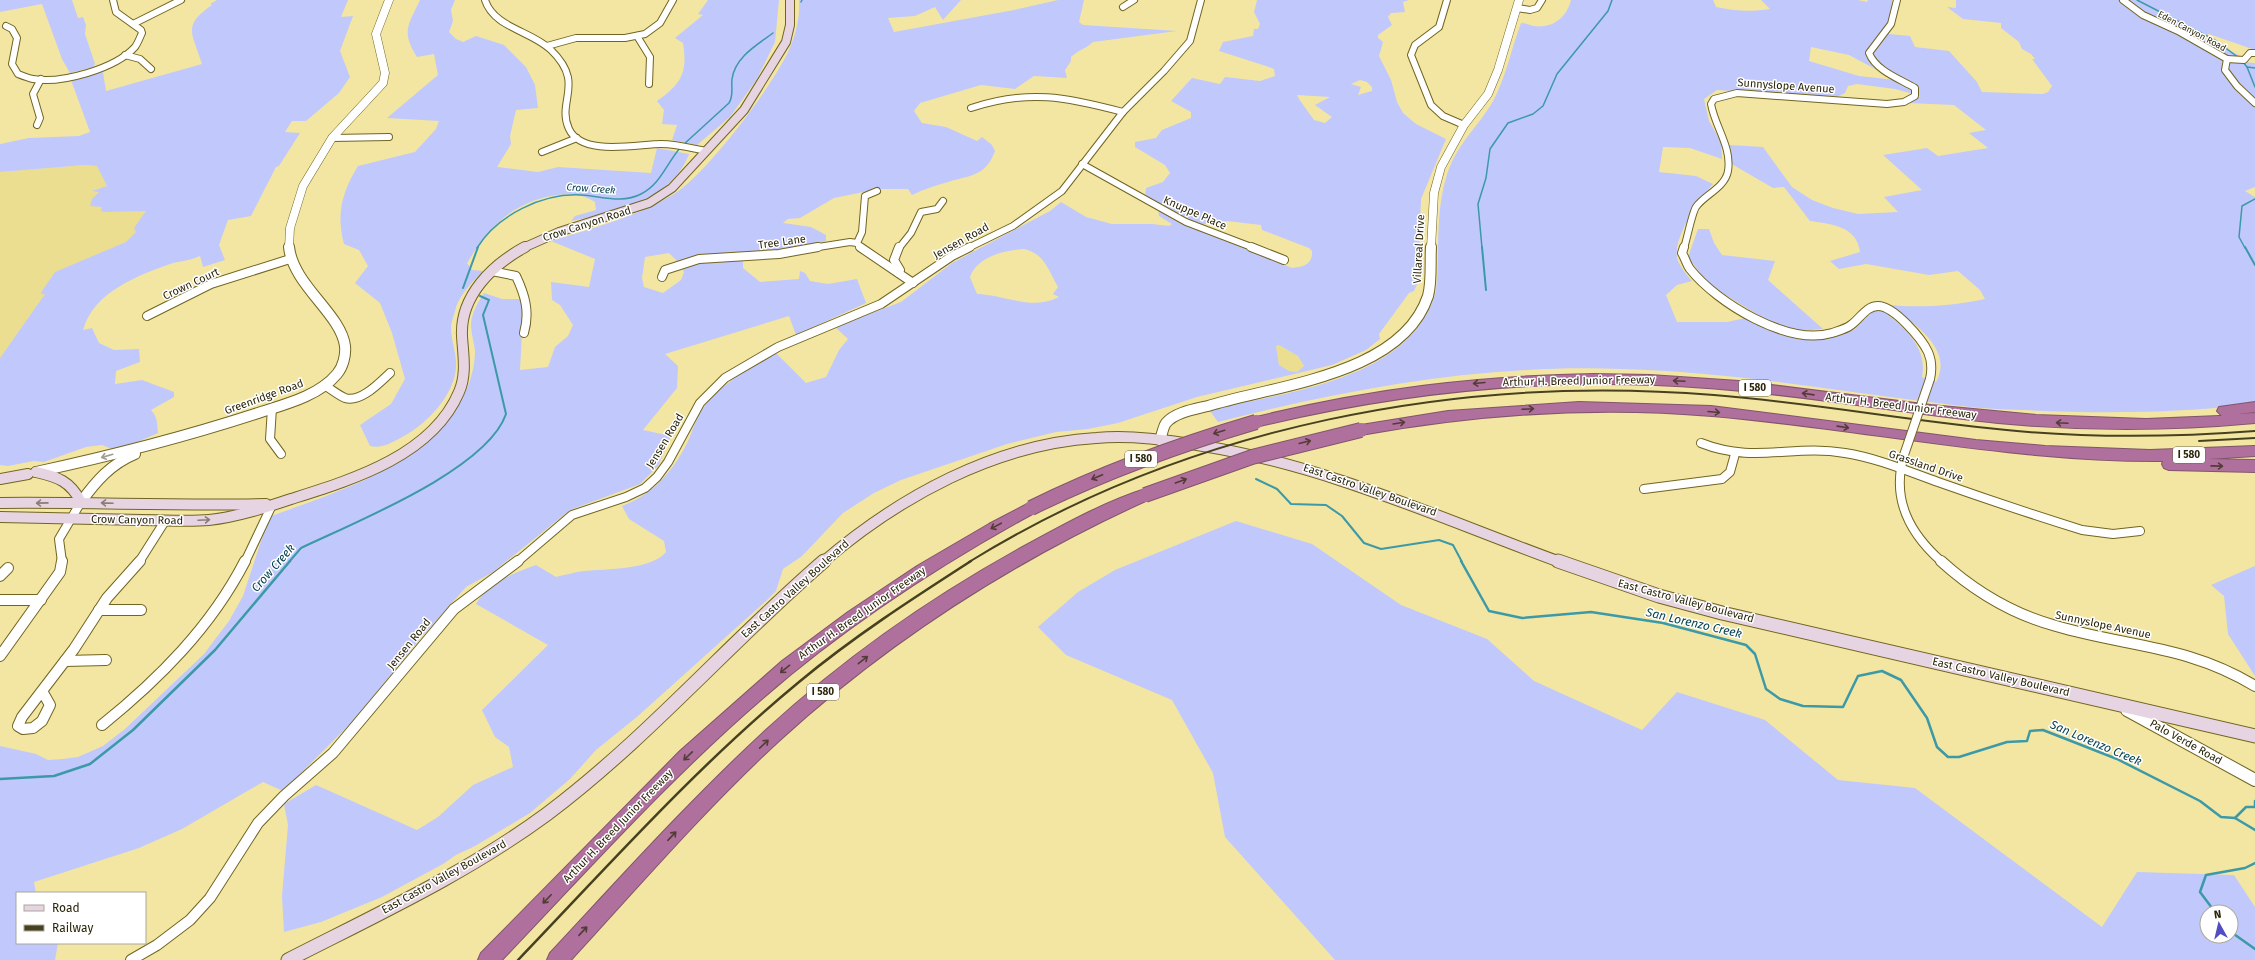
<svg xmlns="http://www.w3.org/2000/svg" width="2255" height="960" font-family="'Fira Sans',sans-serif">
  <rect width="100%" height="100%" fill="#f3e6a2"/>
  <g fill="#ecde91">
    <polygon points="85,165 97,166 150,208 133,237 122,246 60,273 0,358 0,172"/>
    <polygon points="1279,345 1298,356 1304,366 1297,372 1289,371 1279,365 1276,346"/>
  </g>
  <g fill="#c1c8fc" fill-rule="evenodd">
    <polygon points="0,0 72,0 78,18 83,17 86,25 85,34 95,64 93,67 70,73 62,59 42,4 0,12"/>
    <path d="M217 0H348L341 17 353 16 340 51 350 77 339 93 306 121H292L285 132 300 133 279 166 276 167 251 216 228 220 219 245 225 260 203 267 200 256C192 260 182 261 173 263 139 275 94 291 83 330L92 328 99 343 114 350 139 349 140 362 116 371 115 384 142 380 174 392V397L151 410C158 417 157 425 158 433L128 446 112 449 102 445 86 447 44 462 34 461 8 466 0 465V358L45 294H41L42 291 55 272 126 242 136 232 134 228 146 211 104 212 101 211 102 207 90 206 92 199 99 192 92 191 107 186 97 166 85 165 0 172V144L29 138 79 136 90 132 71 80 103 72 106 91 202 64C192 32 182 26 212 5L210 4Z"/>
    <path d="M420 0H455L451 10 453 21 449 32 456 39 463 42 476 36 504 45 526 67 535 85 538 108 516 110 510 136 511 144 497 167 538 172 558 167 651 173 657 148 689 154C671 201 616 212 571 221L575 216 596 210 595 202C569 184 523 200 501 220 487 232 477 247 467 263L472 270 484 271C473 281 461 293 456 307 455 313 451 322 451 328 451 341 457 354 456 368 454 395 427 424 404 436 393 442 382 449 370 446L360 425 391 404 405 379 392 333 380 303 355 283 368 266 359 250 344 244C336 214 342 192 358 166L415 152 436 129 439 121 387 118 438 75 434 54 417 57C401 32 408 25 420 0Z"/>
    <path d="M708 0H779L775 42 757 79 730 117 697 145 672 140 677 125 662 124 664 110 657 101C681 84 688 73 683 43L675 38 703 15 698 14Z"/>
    <path d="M799 0H961L943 20 935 7 915 16 888 18 894 32 1014 10 1058 0H1084L1079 22 1083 25 1177 31 1093 42C1086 49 1078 50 1071 57V61L1065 70 1067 78 1034 76 1015 89 981 85 920 103 914 111 922 123 946 127 977 141 982 137 992 145 995 151C986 175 973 175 951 181 938 185 924 189 912 195L908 189H878L834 198 800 218 788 219 783 223 811 227 826 235V241L783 252 678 262 669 253 645 257 642 278 644 287 663 293 681 280 684 272 681 266 701 262 743 260V268L760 282 799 279 800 271 805 273 810 281 828 284 857 279 866 303 796 335 789 316 665 354 678 366 677 388 643 430 671 436 658 466 640 484 570 510 493 572 466 587 420 639 353 721 283 791 263 782 182 829 139 848 34 882 36 893H17V943H58L55 960H0V746L36 754 48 760 63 759 78 757 103 746 125 729 204 654 229 621 243 596 269 517C341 490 443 462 470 380 473 372 475 360 475 351 474 341 471 333 471 324 472 312 478 302 484 293L502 299H521L523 316 520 370 548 367 555 347 568 336 573 325 560 305 552 300 551 282 589 287 595 259 551 241C593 228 636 217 674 194 706 175 778 80 791 45 797 30 800 15 799 0Z"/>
    <path d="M1257 0H1409L1403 2 1405 12 1391 13 1388 17 1392 25 1378 35V38L1383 42 1379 56 1391 80 1397 102 1403 113 1416 124 1446 139 1421 199 1418 282 1414 291 1409 293 1379 334 1380 339 1366 350 1332 365 1197 397 1118 423 1088 429 1056 432 1007 444 901 480 874 493 843 513 802 556 783 569 776 591 766 601 638 716 596 750 570 779 530 813 475 846 456 855 443 864 382 897 321 922 284 932 282 896 288 825 284 804 316 785 417 830 438 817 473 785 513 767 509 747 495 737 482 710 548 645 476 604C488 583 514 573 536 565L556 577C565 575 575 572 584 571 606 569 651 570 666 552L664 541 629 519 622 506C654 494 675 469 689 439 693 429 697 417 703 408 721 385 750 366 776 353L806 383 826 377 839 350 848 339 835 327 901 302 952 263 1050 211 1061 202 1086 217 1112 224H1152L1169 226 1172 224 1159 216 1158 207 1145 197 1146 188 1163 182 1170 173 1165 165 1135 147V142L1156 138 1162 130 1191 118V112L1171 101 1192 78 1220 84 1225 77 1260 81 1275 76 1274 69 1269 67 1219 51 1223 42 1253 36 1254 29H1258L1260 24 1254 12ZM1360 80 1367 82 1372 87V91L1358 95 1361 87 1351 84ZM1297 95 1330 97 1315 105 1332 117 1325 123 1314 120 1299 99ZM1227 221 1261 225 1262 230 1309 248 1312 251C1313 265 1302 267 1292 268L1191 227 1195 223 1200 225ZM1024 249C1044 253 1049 271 1058 287L1053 294 1059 297C1031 311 1006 295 977 294L970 277C977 257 1004 250 1024 249ZM1279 345 1298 356 1304 366 1297 372 1289 371 1279 365 1276 346Z"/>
    <path d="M1571 0H1713L1716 7C1734 11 1751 12 1770 9L1761 0H1858L1867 2 1868 0H1892L1891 18 1885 30 1889 34 1910 36 1915 47 1949 51 1977 82 1982 92 2043 94 2048 92 2052 86 2032 59H2035L2031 54 2022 49 2019 42 2001 28V23L1963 19 1947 7 1956 8V0H2255V50L2209 34 2200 37 2222 46 2240 56 2226 55 2220 58 2221 60 2255 63V187L2245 191 2255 197V404C2178 413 2102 414 2024 410 2003 409 1982 409 1961 406 1848 393 1736 372 1622 369 1485 364 1350 388 1218 422L1210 411 1214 409C1289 392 1412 379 1436 291 1440 254 1435 215 1446 178 1456 144 1475 131 1492 103 1506 78 1511 49 1521 23 1526 23 1529 25 1533 26 1553 29 1567 17 1571 0ZM1811 47 1849 55 1896 80 1859 76 1809 61ZM1857 84 1895 89 1921 96 1908 103 1954 105 1986 130 1969 133 1988 148 1938 156 1927 148 1883 155 1922 190 1884 197 1898 212 1858 214 1833 208 1812 200 1792 187 1763 147 1729 145 1730 163 1773 188 1784 187 1810 221C1831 224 1857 226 1860 252L1830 261 1839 269 1866 264 1929 275 1958 271 1980 290 1985 299C1952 306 1921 308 1887 305 1911 320 1955 349 1936 382L1922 377C1928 346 1903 327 1882 310L1873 311 1854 330 1815 339 1778 333 1750 317 1727 322H1677L1666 295 1677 285 1692 281C1687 275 1681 268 1678 261 1670 241 1700 198 1713 184L1696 176 1659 172 1663 147 1690 148 1722 159 1721 142 1709 121 1704 99 1717 90 1835 98 1845 93 1848 86Z"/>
    <polygon points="1698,229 1709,229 1714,243 1722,255 1775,261 1768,280 1823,329 1798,331 1773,324 1709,285 1688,257"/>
    <path d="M1236 521 1312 544 1401 605 1487 639 1534 681 1642 730 1677 692 1765 720 1838 780 1915 788 2102 927 2137 872 2234 875 2255 907V960H1335L1225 837 1213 773 1172 700 1066 655 1038 627 1078 592 1115 570ZM2207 912H2231V936H2207Z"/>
    <polygon points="2255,566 2255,676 2228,634 2224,596 2211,585"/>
  </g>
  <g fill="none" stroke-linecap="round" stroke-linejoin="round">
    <g stroke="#3c99a8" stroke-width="1.5">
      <polyline points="2137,0 2215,40 2239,58"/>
      <polyline points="801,2 802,0"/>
      <polyline points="2242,61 2247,67 2255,87"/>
      <polyline points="2247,67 2255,68"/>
      <path d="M683 145 729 103C734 95 731 88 732 79 735 57 757 45 773 33"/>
      <path d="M477 248C497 215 543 193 581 195 601 196 622 204 641 194 660 185 667 163 680 148"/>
      <polyline points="1482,248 1478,204 1486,178 1490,149 1508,123 1533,114 1543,106 1557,74 1608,11 1612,0"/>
      <polyline points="2245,248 2239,237 2242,206 2255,199"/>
    </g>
    <g stroke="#3c99a8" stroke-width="2">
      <polyline points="1482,247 1486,290"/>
      <polyline points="2245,247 2255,265"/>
      <polyline points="463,288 478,247"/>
      <polyline points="1256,479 1277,489 1291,504 1326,505 1342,516 1364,543 1381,549 1439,540 1453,545 1462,562"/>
      <path d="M289 562 301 548C353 523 487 470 506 414L483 315 489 300 480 296"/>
    </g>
    <g stroke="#3c99a8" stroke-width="2.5">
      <polyline points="1461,561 1489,611 1522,618 1591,612 1663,623 1746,645 1755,654 1766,689 1780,699 1803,706 1843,707 1858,676 1882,671 1901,680 1927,718 1937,747 1948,757 1959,757 2007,742 2027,741 2030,731 2043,730 2117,759 2200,801 2221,817 2235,818 2255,830"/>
      <polyline points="0,779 54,776 90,764 133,730 215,650 290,561"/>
      <polyline points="2235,818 2246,807 2255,807 2255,801"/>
      <polyline points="2215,912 2200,892 2206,875 2245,868 2255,863"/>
      <polyline points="2231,932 2255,949"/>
    </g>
    <g stroke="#716521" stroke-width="8">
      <g id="minor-far2">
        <path d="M485 0C494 28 532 31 551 50 586 84 556 101 569 129 582 157 638 144 661 144 676 144 691 148 706 151"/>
        <polyline points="1447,0 1439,27 1415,45 1411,55 1431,105 1443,116 1464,125"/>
        <polyline points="2123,0 2143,15 2178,31 2227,59 2225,70 2237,86 2255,103"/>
        <polyline points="1123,7 1134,0"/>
        <polyline points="1517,8 1530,10 1537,8 1542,0"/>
        <polyline points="133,24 181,0"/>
        <path d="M6 26 12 29 17 38 12 64 18 74C23 76 28 78 33 79 61 84 115 69 135 47 138 43 140 37 142 33L141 30 116 12 113 0"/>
        <polyline points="637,36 650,57 649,84"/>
        <polyline points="547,46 576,38 625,38 645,34 660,23 673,0"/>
        <polyline points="125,55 140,59 151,69"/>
        <polyline points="2227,59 2244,60 2250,53 2255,53"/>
        <path d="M971 108C1029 89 1066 97 1123 112"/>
        <polyline points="37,125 40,118 33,94 41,79"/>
        <polyline points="332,138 389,137"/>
        <polyline points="542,152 577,138"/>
        <polyline points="1082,164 1186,222 1254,248"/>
        <polyline points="857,243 862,232 865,196 877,191"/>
        <polyline points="812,248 850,242 857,243 861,248"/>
        <polyline points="899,248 911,233 921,212 937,209 943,201"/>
        <polyline points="968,248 1013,226 1062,191 1123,112 1164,71 1190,41 1201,0"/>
        <path d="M1684 248C1687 239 1692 213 1696 207 1704 195 1725 188 1728 171 1732 147 1715 127 1711 104L1714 99 1737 93 1887 104 1904 102 1915 96V88C1900 79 1876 71 1869 53L1891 24 1897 0"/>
      </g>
    </g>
    <g stroke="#716521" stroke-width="10">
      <g id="minor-far1">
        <polyline points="860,247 913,283"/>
        <polyline points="1251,247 1284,260"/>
        <path d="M1684 247 1682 253C1685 258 1687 265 1690 269 1717 303 1788 346 1832 333 1838 331 1846 329 1851 325 1860 319 1866 306 1878 306 1894 306 1922 339 1928 352 1932 361 1932 370 1930 379"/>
        <path d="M492 271 516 276C525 295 530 312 524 333"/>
        <polyline points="899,273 900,270 894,260 899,247"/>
        <polyline points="662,277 665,270 699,259 779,254 818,247"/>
        <polyline points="147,316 211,284 290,259"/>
        <path d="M324 385C331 389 338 395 345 398 361 403 380 382 390 373"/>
        <polyline points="272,408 270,439 281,454"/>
        <path d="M1701 443C1754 464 1793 444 1845 453 1877 458 1907 471 1938 482 1986 499 2034 515 2082 530L2113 534 2140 531"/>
        <path d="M1904 455C1891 499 1909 533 1942 562"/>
        <polyline points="1644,489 1722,479 1730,472 1735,454"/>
        <polyline points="62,562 59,539 81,502"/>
        <polyline points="139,562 165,521"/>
        <polyline points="245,562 272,505"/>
        <polyline points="517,562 572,515 626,497 645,488 657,477 668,462 700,403 725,378 778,347 881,304 952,256 970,247"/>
      </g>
    </g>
    <g stroke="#716521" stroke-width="12">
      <g id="minor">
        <path d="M1941 561C1974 591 2012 614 2056 626 2127 647 2188 645 2255 686"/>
        <polyline points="0,576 8,568"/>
        <polyline points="0,600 41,600"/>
        <polyline points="99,610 141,610"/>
        <polyline points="0,656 60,572 62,561"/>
        <polyline points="65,661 106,660"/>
        <polyline points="42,691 50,705 42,721 33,728 23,729 18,726 22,717 74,649 107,598 140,561"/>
        <path d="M102 725C159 679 211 627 245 561"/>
        <polyline points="131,960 157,945 190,920 210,898 258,823 284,796 333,753 454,609 518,561"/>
      </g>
    </g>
    <g stroke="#716521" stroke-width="9">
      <g id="tertiary-far2">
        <polyline points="289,248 290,228 303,186 332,138 383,83 385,73 376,34 389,0"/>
        <polyline points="1431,248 1434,193 1441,167 1464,125 1488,94 1498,70 1519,0"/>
      </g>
    </g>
    <g stroke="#716521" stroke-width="12">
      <g id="tertiary-far1">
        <path d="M1160 440C1162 435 1163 427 1166 423 1175 412 1196 409 1208 406 1276 385 1402 375 1428 296 1432 282 1430 262 1431 247"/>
        <path d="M36 472C110 456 184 437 255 414 282 405 318 397 337 374 343 367 346 355 345 346 341 314 293 285 289 247"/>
        <path d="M81 502C96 481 111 464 135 454"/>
      </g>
    </g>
    <g stroke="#716521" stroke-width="14">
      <polyline id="tertiary" points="2127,710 2255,780"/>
    </g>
    <g stroke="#716521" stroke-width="10">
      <polyline id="secondary-far2" points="523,248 559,232 649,203 672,188 744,110 786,42 790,25 790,0"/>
    </g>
    <g stroke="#716521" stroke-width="12">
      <g id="secondary-far1">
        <path d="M36 472C58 477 70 481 81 502"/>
        <polyline points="0,479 28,474"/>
        <path d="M0 503C89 502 177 506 266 504"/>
        <path d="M0 517C47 518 94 519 142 520 164 520 187 522 209 520 237 517 264 508 291 499 351 480 432 456 459 392 467 374 463 354 462 336 460 296 492 265 525 247"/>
        <path d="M823 562C899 497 995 444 1096 438 1132 435 1168 440 1203 446 1328 466 1442 519 1560 562"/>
      </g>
    </g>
    <g stroke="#716521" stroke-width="15">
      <g id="secondary">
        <polyline points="1558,561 1659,596 1722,613 2255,736"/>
        <path d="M288 960C376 915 467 873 547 814 647 739 729 643 824 561"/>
      </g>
    </g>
    <g stroke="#81566a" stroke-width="2">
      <g id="motorway">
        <path d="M1593 374 1650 375 1739 381 1931 405 2036 415 2146 419 2219 416H2222L2217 411 2219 407 2255 402V412L2238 414 2255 413V423C2169 431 2084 431 1998 423 1901 413 1804 395 1707 388 1554 376 1405 391 1256 427L1251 426 1249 422 1251 418 1256 417C1370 389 1476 376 1593 374Z"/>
        <path d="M1579 402 1711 406 1976 440 2045 446 2150 450 2255 446V456L2208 459 2255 460V472L2169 470 2164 468 2162 464 2163 461C2010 462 1864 429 1712 416 1594 406 1477 414 1361 435L1356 434 1354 430 1356 426 1361 425 1448 411Z"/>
        <path d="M1145 489 1150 491 1153 495 1150 499C1013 561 892 638 780 740 706 808 639 886 571 960H547L550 953C620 878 690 800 766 730 842 660 927 600 1017 550 1058 528 1101 503 1145 489Z"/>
        <path d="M1031 502 1036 504 1039 508 1036 512C939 565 847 625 763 698 670 778 587 871 502 960H478L481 953 680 751 782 661 848 612 917 566 989 524Z"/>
      </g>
    </g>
    <use href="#minor-far2" stroke="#fff" stroke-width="6"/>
    <use href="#minor-far1" stroke="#fff" stroke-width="8"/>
    <use href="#minor" stroke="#fff" stroke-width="10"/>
    <use href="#tertiary-far2" stroke="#fff" stroke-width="8"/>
    <use href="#tertiary-far1" stroke="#fff" stroke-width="10"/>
    <use href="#tertiary" stroke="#fff" stroke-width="12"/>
    <use href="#secondary-far2" stroke="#e7d4e2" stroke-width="8"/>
    <use href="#secondary-far1" stroke="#e7d4e2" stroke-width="10"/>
    <use href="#secondary" stroke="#e7d4e2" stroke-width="13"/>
    <use href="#motorway" fill="#b0709d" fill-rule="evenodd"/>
    <g stroke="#474120" stroke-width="2">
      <polyline points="2199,441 2255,438"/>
      <path d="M969 562C1189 426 1458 374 1714 395 1815 403 1915 422 2017 431 2096 438 2176 437 2255 431"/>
    </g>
    <path stroke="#474120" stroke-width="2.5" d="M518 960C609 865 697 766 799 682 853 637 912 599 971 561"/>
    <g stroke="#716521" stroke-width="10" stroke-linecap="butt">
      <polyline id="minor-bridge" points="1904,455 1930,379"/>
    </g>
    <g stroke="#81566a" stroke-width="16" stroke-linecap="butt">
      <g id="motorway-bridge">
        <polyline points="1145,495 1252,457 1361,430"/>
        <path d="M1031 508C1104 472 1178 445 1256 422"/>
      </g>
    </g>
    <use href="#minor-bridge" stroke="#fff" stroke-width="8"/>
    <use href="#motorway-bridge" stroke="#b0709d" stroke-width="14"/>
  </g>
  <defs><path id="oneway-shaft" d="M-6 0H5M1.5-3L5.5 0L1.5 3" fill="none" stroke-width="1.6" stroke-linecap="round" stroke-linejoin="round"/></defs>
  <g stroke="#533c36">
    <use href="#oneway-shaft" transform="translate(1679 381) rotate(-177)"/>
    <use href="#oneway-shaft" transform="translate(1479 383) rotate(175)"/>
    <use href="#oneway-shaft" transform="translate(1808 394) rotate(-172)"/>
    <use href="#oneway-shaft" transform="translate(1528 409) rotate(-3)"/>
    <use href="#oneway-shaft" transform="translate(1714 412) rotate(5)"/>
    <use href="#oneway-shaft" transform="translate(1399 423) rotate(-9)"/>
    <use href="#oneway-shaft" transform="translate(2062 423) rotate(-177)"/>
    <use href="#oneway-shaft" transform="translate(1843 427) rotate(8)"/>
    <use href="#oneway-shaft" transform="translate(1219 432) rotate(163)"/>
    <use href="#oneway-shaft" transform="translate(1305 442) rotate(-14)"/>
    <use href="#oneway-shaft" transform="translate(2217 466) rotate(1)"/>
    <use href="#oneway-shaft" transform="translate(1097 477) rotate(157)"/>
    <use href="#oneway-shaft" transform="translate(1181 481) rotate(-20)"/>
    <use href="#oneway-shaft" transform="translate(996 526) rotate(152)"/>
    <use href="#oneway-shaft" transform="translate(863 660) rotate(-38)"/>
    <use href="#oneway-shaft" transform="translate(785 669) rotate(141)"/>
    <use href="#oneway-shaft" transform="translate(764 744) rotate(-43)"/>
    <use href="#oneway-shaft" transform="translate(688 756) rotate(136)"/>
    <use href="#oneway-shaft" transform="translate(672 836) rotate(-47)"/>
    <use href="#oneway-shaft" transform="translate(547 899) rotate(134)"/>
    <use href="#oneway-shaft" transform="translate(583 931) rotate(-47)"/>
  </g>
  <use stroke="#a09d91" href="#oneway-shaft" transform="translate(107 456) rotate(164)"/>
  <g stroke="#897d76">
    <use href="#oneway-shaft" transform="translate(42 503) rotate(179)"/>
    <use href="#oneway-shaft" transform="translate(107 503) rotate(-178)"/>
    <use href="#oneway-shaft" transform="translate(204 520) rotate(-3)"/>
  </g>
  <g text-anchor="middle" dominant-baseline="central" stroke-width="3" stroke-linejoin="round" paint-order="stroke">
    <g font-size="9" fill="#2b260a" stroke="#fff">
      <text transform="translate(2192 31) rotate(28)">Eden Canyon Road</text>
    </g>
    <g font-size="10" font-style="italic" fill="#064351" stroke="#fff">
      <text transform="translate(591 189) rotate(4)">Crow Creek</text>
    </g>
    <g fill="#fff" stroke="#6b6754" stroke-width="1">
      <rect x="1739" y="380" width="32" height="16" rx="3"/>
      <rect x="2173" y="447" width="32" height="16" rx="3"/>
      <rect x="1125" y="451" width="32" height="16" rx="3"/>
      <rect x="807" y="684" width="32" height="16" rx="3"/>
    </g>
    <g font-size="10" font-weight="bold" fill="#2b260a">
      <text x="1755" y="388">I 580</text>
      <text x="2189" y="455">I 580</text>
      <text x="1141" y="459">I 580</text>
      <text x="823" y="692">I 580</text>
    </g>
    <g font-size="11" fill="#2b260a" stroke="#fff">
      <text transform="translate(1786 86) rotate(4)">Sunnyslope Avenue</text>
      <text transform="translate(1195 213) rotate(24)">Knuppe Place</text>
      <text transform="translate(587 224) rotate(-18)">Crow Canyon Road</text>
      <text transform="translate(961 241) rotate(-29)">Jensen Road</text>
      <text transform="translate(782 242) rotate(-8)">Tree Lane</text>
      <text transform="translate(1419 249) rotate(-87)">Villareal Drive</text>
      <text transform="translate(191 284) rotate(-25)">Crown Court</text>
      <text transform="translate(1579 381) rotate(-1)">Arthur H. Breed Junior Freeway</text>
      <text transform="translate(264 397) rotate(-20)">Greenridge Road</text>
      <text transform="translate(1901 406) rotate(7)">Arthur H. Breed Junior Freeway</text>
      <text transform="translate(665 441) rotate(-59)">Jensen Road</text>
      <text transform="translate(1926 466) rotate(19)">Grassland Drive</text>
      <text transform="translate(1370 490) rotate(19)">East Castro Valley Boulevard</text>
      <text transform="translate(137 520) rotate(1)">Crow Canyon Road</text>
      <text transform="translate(795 589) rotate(-42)">East Castro Valley Boulevard</text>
      <text transform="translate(1686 601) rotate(15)">East Castro Valley Boulevard</text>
      <text transform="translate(862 613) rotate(-35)">Arthur H. Breed Junior Freeway</text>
      <text transform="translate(2103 625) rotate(12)">Sunnyslope Avenue</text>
      <text transform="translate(409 644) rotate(-51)">Jensen Road</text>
      <text transform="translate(2001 677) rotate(13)">East Castro Valley Boulevard</text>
      <text transform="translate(2186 742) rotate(29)">Palo Verde Road</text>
      <text transform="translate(618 826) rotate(-46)">Arthur H. Breed Junior Freeway</text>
      <text transform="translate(444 877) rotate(-29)">East Castro Valley Boulevard</text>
    </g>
    <g font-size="12" font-style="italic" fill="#064351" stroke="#fff">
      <text transform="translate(273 568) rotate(-49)">Crow Creek</text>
      <text transform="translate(1694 623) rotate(13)">San Lorenzo Creek</text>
      <text transform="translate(2096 743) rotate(23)">San Lorenzo Creek</text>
    </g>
  </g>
  <rect x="16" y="892" width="130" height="52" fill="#ffffff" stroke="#aaa89d"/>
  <rect x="24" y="905" width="20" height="6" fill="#e7d4e2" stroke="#aaa89d"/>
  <text x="52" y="912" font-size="12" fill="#2b260a">Road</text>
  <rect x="24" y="925" width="20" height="6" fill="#474120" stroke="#aaa89d"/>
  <text x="52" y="932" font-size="12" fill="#2b260a">Railway</text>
  <g transform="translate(2219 924) rotate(352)"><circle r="19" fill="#ffffff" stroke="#aaa89d"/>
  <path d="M0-3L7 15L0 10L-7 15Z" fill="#514ec5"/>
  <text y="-6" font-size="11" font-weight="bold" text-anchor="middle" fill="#2b260a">N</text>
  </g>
</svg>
